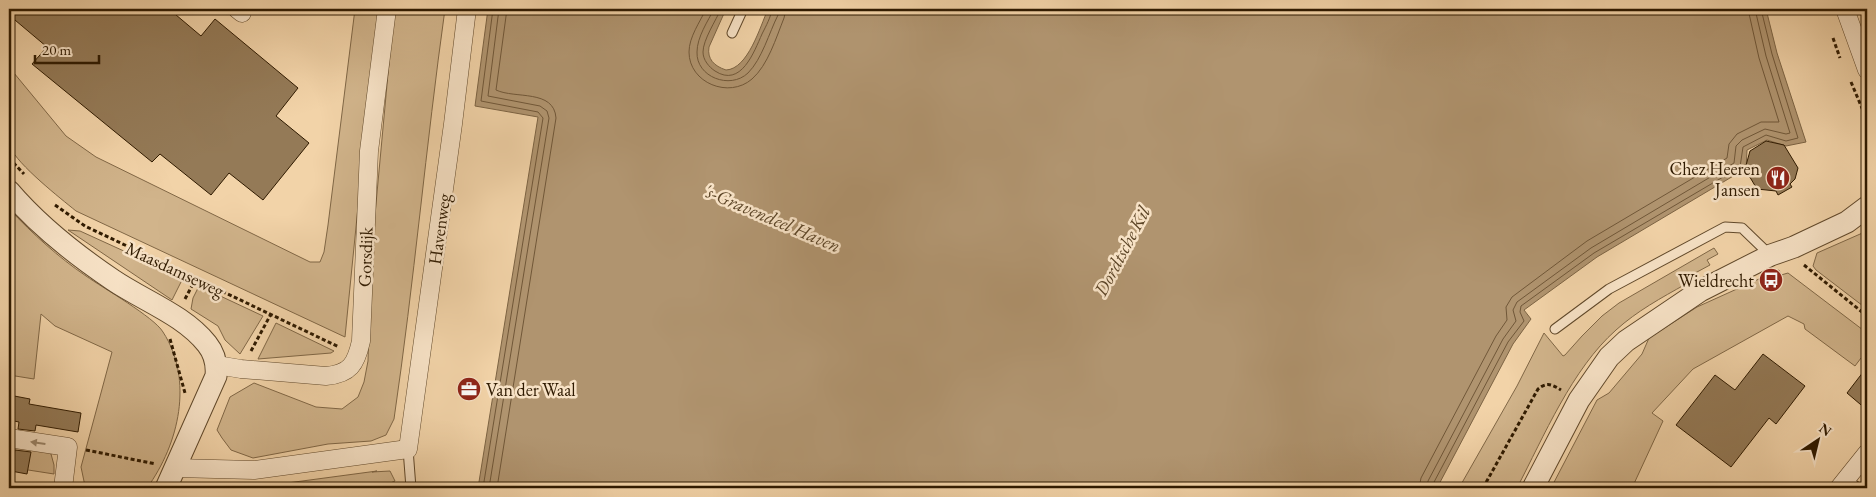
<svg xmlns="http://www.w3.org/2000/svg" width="1876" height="497" font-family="'EB Garamond',serif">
  <rect width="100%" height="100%" fill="#f2d3a8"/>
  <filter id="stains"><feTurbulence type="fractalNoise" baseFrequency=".004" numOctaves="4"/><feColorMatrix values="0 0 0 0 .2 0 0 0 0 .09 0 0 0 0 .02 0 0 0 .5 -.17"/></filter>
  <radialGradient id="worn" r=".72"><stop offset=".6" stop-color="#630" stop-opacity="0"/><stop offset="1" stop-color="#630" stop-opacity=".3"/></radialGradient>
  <g fill="#d1b48b" stroke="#806746">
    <path d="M355 9H380L359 197 345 337 76 211C60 198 18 165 10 147 6 141 9 79 9 67L66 136 96 157 310 262H320L324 252 328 225Z"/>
    <path d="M394 9H445C426 145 414 283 394 419L386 435 371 441 328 444 253 458 231 450 222 438 217 430 230 397 254 383 316 407 342 409 358 397 364 382 368 361 371 258Z"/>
    <path d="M9 209C33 234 58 257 86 276 103 288 154 317 163 332 194 380 179 444 147 488H89L85 486 81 467 112 352 55 326 41 314 34 379 9 375Z"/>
    <polygon points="68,230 80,231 183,278 172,300"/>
    <polygon points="1867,231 1867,309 1816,270 1813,266 1817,253"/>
    <path d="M1714 248 1718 254 1707 260 1710 265 1684 279 1686 284C1661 298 1637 311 1616 330 1572 369 1544 436 1517 488H1459L1517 386 1544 333 1563 356 1565 355 1582 336 1602 316 1619 303Z"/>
    <polygon points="1779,270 1781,275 1788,273 1867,333 1867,362 1861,358 1855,366 1805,329 1804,324 1788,316 1693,369 1652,413 1663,421 1632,488 1551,488 1597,400 1609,393 1642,354 1649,338 1697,307"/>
    <polygon points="199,286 263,316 240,354 225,340 218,326 191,309 193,298"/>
    <polygon points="276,323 334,351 331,353 258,359"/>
    <polygon points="9,442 38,447 51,454 54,465 54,474 9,467"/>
    <polygon points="377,471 372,472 390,471 395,481 379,488 250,488"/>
  </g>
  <path fill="#b0946f" stroke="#7c6343" d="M488 9H726L709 47C707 59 714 66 726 70 748 69 760 27 768 9H1766L1777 53 1806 142 1786 146 1767 140 1747 150 1746 170 1735 175 1597 257 1524 310 1531 319 1513 344 1437 488H478L538 117 475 106Z"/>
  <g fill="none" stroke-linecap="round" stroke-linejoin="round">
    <g stroke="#705738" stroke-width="1">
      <path d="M706 9C700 22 689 37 689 52 689 83 729 99 752 79 768 65 776 38 784 18L786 9"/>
      <path d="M714 9C708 21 697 37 697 52 696 77 730 90 748 73 762 59 769 33 778 15L779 9"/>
      <path d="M721 9C716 20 703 40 703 52 703 60 709 67 715 71 741 88 754 52 762 34 766 26 771 17 772 9"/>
      <polyline points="483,488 543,118 538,112 481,101 493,9"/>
      <polyline points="489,488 549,118 547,111 540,106 488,96 499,9"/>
      <path d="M497 488 556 118C554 89 515 99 496 90L507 9"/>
      <polyline points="1419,488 1421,478 1496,336 1507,320 1506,307 1512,297 1587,241 1727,158 1729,144 1737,134 1761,122 1779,122 1759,58 1748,9"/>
      <polyline points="1427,488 1428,481 1503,339 1516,321 1513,310 1517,302 1591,248 1734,163 1736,146 1742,140 1765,129 1786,134 1790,133 1766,56 1755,9"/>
      <polyline points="1433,488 1433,484 1508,342 1524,321 1520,312 1521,306 1594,253 1740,167 1743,147 1766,135 1786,141 1798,138 1772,54 1761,9"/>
    </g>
  </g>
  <g fill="#947a57" stroke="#2f1a00">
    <polygon points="9,9 169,9 201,36 215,19 298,88 276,116 309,143 263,200 229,173 211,195 160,154 152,162 32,64 47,47 9,15"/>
    <polygon points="1766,141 1784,145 1798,168 1795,179 1790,184 1792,187 1778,195 1776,191 1757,189 1745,169 1750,151"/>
    <polygon points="1763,354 1805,386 1776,424 1769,418 1731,467 1676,425 1715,375 1735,390"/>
    <polygon points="1867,367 1867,410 1847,393"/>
    <polygon points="9,395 30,399 29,404 81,413 78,432 36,425 35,431 18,429 19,422 9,420"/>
    <polygon points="15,450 31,452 27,474 11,471"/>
  </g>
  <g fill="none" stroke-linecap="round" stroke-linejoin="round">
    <g stroke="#60482a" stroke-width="11">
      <g id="service">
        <polyline points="732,33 743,9"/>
        <polyline points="1555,329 1609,289 1725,227 1742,228 1770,255"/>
        <polyline points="408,449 411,488"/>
        <polyline points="1846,479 1858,488"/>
      </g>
    </g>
    <g stroke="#60482a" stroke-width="19">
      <g id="minor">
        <polyline points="237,9 242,13"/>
        <polyline points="1845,9 1867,70"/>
        <path d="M217 365 241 369 326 376C350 374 356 364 361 341L369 151 387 9"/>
        <polyline points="9,438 68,447 63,488"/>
        <polyline points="175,468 254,470 408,449 453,124 467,9"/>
        <polyline points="1839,488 1867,453"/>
      </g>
    </g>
    <g stroke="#60482a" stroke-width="23">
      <g id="tertiary">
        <path d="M9 191C38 225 76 255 113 280 144 301 184 315 207 344 215 354 217 365 216 376L166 488"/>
        <polyline points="1533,488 1579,400 1609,357 1626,341 1700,291 1771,255 1794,247 1847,222 1867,207"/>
      </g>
    </g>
    <g stroke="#2f1a00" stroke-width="3" stroke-dasharray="4 2.5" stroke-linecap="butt">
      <polyline points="1833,38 1840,58"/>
      <polyline points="1851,82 1867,120"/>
      <polyline points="9,158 24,174"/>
      <polyline points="1864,186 1867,179"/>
      <polyline points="55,205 85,226 339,347"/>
      <polyline points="1804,265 1867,316"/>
      <polyline points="185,299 195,280"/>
      <polyline points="170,339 185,393"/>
      <polyline points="251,351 271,314"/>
      <polyline points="86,450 156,464"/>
      <path d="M1483 488 1538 389C1547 382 1551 384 1561 390"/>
    </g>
    <use href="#service" stroke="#f7e2c6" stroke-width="9"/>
    <use href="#minor" stroke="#f7e2c6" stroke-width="18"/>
    <use href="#tertiary" stroke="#f7e2c6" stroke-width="21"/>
  </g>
  <defs><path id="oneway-solid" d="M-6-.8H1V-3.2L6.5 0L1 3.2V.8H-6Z" transform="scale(1.25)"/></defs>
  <use fill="#9d886d" href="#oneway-solid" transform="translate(38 443) rotate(-172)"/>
  <defs>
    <g id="restaurant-disc" transform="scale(1.25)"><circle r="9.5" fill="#8f2418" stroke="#f7e2c6"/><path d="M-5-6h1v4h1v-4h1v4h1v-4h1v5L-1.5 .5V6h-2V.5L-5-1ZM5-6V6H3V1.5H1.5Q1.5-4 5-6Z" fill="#fff"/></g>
    <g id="bus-disc" transform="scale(1.25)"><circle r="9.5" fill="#8f2418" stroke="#f7e2c6"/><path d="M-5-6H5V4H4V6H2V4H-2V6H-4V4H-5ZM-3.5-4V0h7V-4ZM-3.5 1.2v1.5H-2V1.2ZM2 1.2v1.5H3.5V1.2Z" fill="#fff"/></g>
    <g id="office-disc" transform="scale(1.25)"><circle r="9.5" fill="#8f2418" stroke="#f7e2c6"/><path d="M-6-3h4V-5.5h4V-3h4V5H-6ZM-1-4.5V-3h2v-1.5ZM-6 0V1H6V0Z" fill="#fff"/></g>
  </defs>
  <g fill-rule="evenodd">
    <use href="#restaurant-disc" x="1778" y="178"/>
    <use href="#bus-disc" x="1771" y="280"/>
    <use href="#office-disc" x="469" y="389"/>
  </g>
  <g text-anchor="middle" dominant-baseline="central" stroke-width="5" stroke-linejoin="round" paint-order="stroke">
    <g font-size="18" fill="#2f1a00" stroke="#f7e2c6" text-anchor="end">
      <text x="1760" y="168">Chez Heeren<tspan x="1760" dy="21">Jansen</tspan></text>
      <text x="1754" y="280">Wieldrecht</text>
      <text x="486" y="389" text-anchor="start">Van der Waal</text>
    </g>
    <g font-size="18" fill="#2f1a00" stroke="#f7e2c6">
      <text transform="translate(439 229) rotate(-82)">Havenweg</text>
      <text transform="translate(365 257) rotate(-88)">Gorsdijk</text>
      <text transform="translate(175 269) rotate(25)">Maasdamseweg</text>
    </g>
    <g font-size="19" font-style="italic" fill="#5c4527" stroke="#f7e2c6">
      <text transform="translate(772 218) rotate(23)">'s-Gravendeel Haven</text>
      <text transform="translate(1122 251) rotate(-62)">Dordtsche Kil</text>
    </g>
  </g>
  <rect width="1876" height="497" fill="none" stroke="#f2d3a8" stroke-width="30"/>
  <rect x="10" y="10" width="1856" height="477" fill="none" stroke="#2f1a00" stroke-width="2.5"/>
  <rect x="15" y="15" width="1846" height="467" fill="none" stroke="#2f1a00"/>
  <g transform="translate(1818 440) rotate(35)" stroke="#f7e2c6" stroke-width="4" paint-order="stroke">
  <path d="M0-4L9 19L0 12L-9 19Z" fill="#2f1a00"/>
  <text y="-8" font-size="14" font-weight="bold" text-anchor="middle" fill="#2f1a00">N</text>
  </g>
  <path d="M35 55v8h64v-8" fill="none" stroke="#2f1a00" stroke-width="2.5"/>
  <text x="42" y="55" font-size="15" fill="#2f1a00" stroke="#f7e2c6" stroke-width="4" paint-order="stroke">20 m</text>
  <rect width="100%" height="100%" filter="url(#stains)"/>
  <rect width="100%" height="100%" fill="url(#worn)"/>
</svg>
